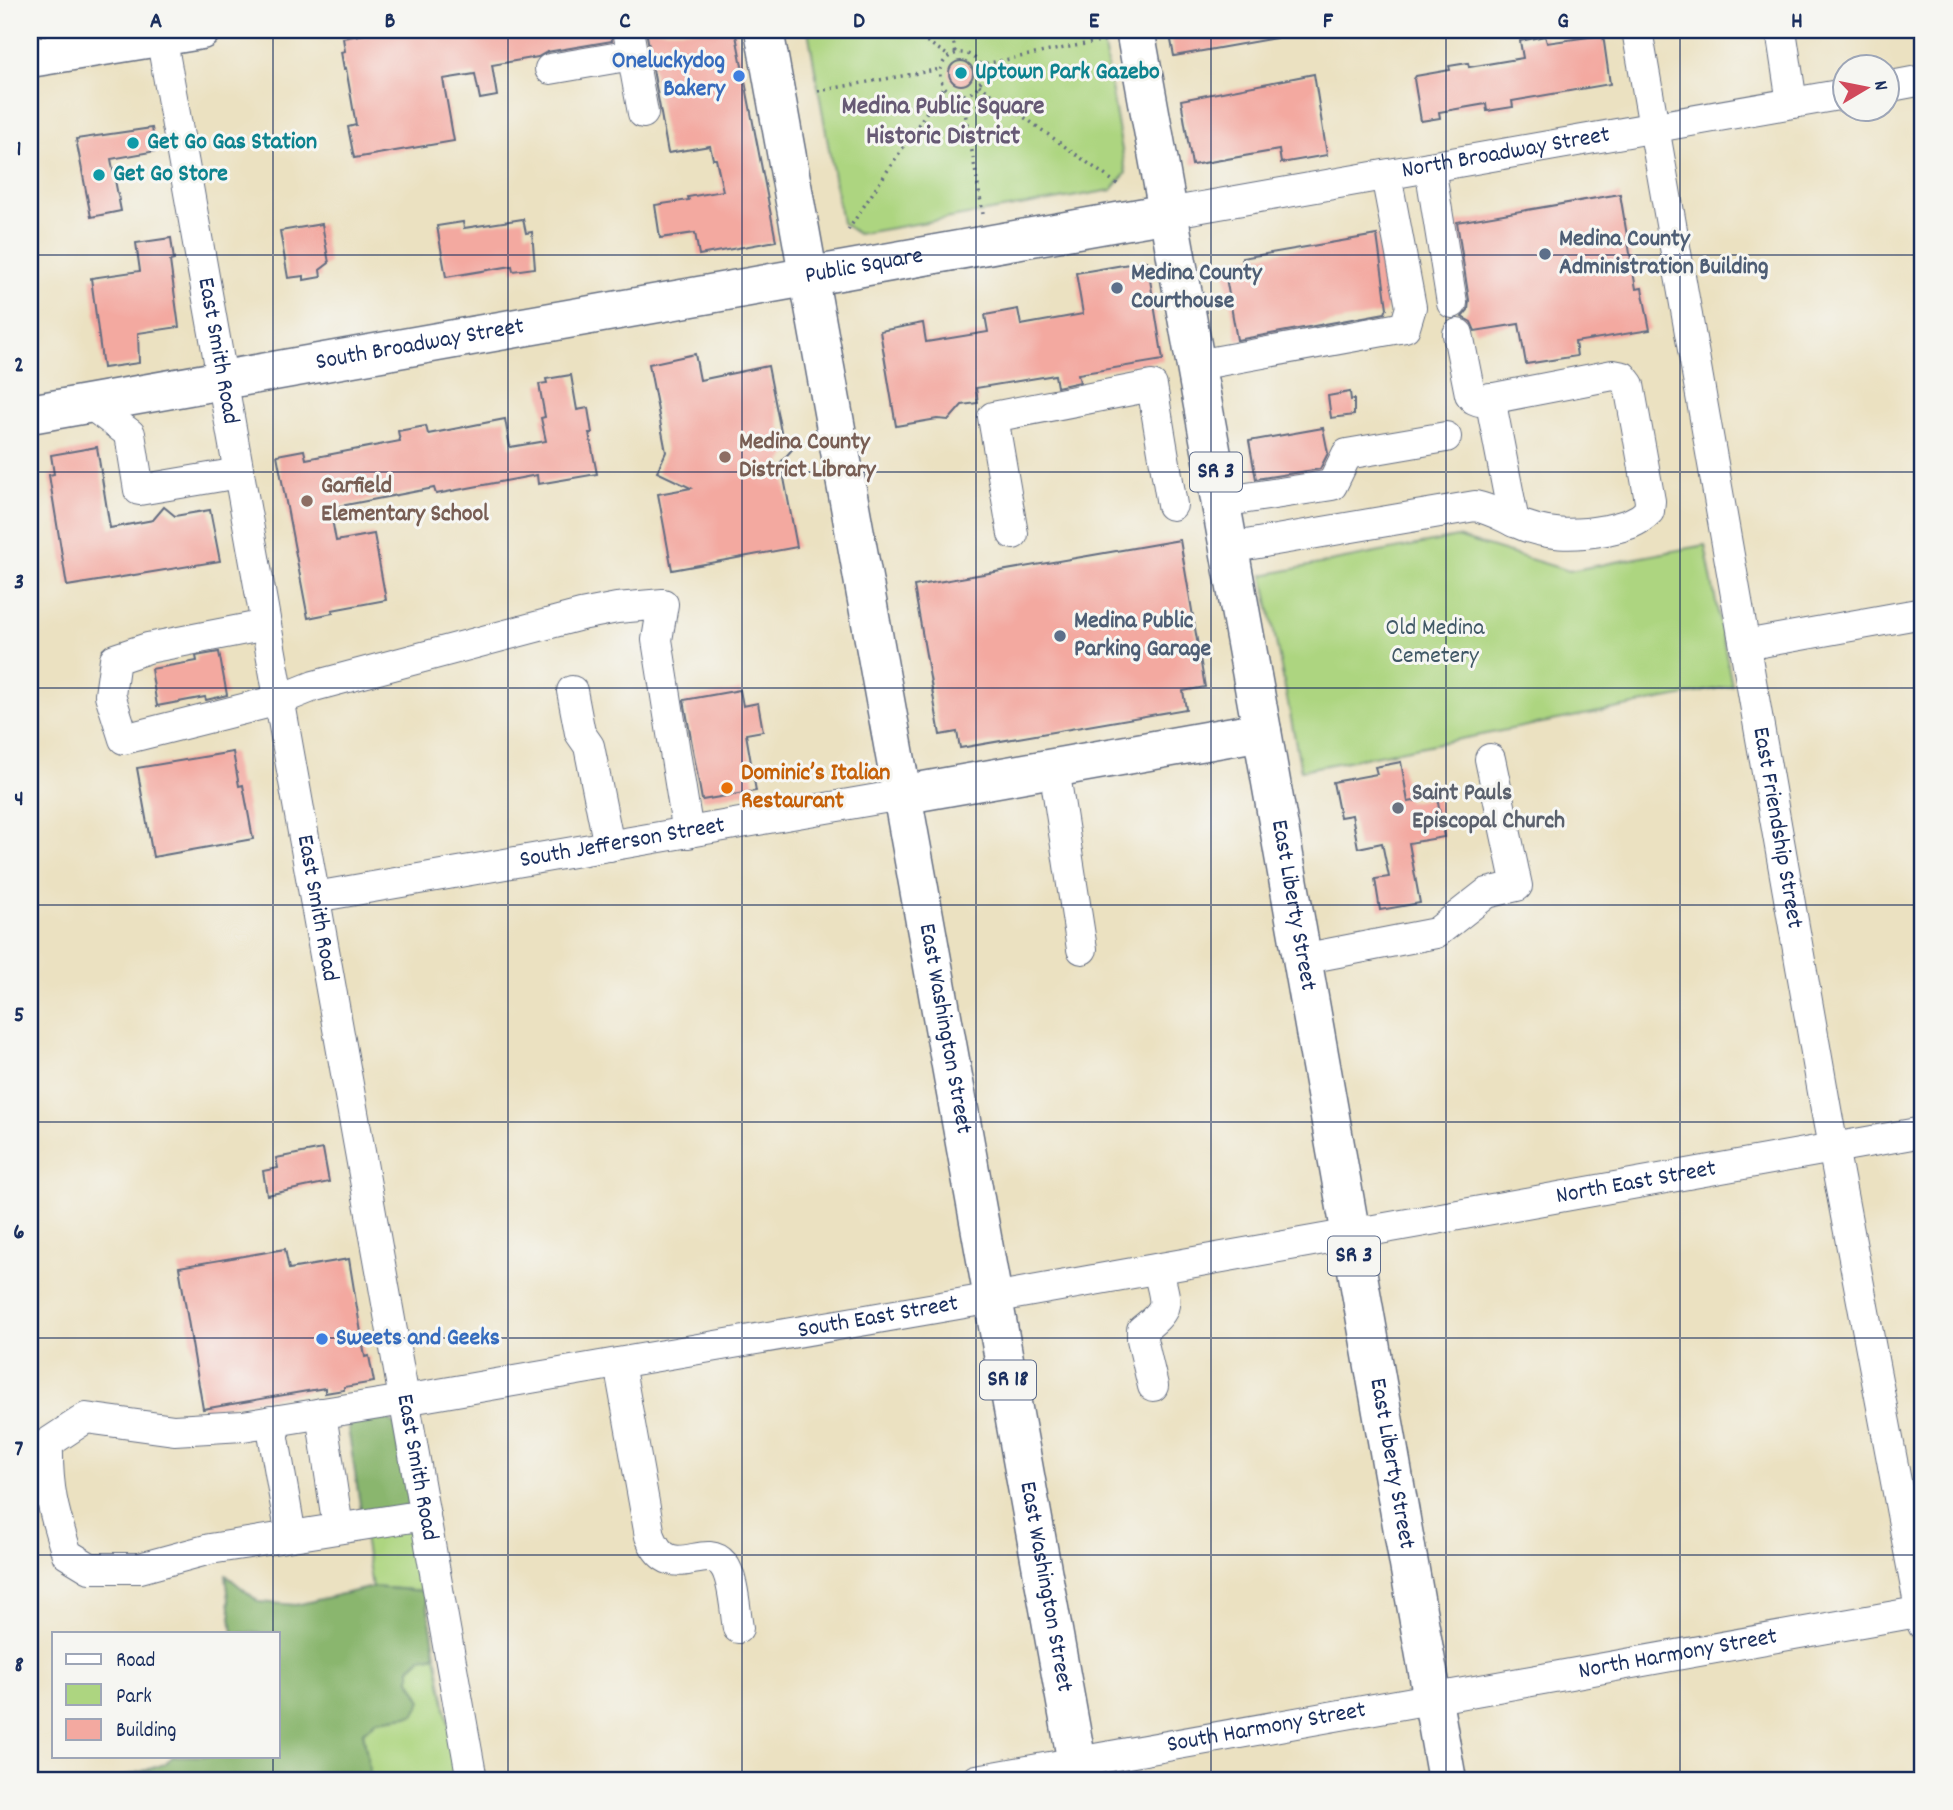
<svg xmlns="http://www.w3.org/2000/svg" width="1953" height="1810" font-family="Dekko,sans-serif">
  <rect width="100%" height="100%" fill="#f6f6f2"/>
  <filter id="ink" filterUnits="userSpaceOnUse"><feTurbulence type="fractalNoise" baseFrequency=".0143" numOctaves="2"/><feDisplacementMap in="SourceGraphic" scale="14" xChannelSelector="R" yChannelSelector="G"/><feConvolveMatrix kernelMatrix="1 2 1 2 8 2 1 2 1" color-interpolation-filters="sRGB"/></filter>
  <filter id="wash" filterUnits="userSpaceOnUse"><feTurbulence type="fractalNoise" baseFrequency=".00686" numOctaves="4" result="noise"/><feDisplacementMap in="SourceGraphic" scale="28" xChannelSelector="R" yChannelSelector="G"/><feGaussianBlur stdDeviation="1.57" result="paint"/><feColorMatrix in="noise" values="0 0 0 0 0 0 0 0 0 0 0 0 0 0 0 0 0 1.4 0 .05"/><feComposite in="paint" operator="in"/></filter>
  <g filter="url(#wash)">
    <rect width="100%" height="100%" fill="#ebe1c1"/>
    <g fill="#add580" stroke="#64826f" stroke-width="2">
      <polygon points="808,30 1101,30 1126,173 1112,190 858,234 842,223"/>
      <polygon points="1457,537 1569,571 1705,545 1732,686 1301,770 1263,575"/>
      <polygon points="415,1530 425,1591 372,1587 363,1531"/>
      <polygon points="436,1655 459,1780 371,1780 363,1732 377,1720 414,1715 422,1701 410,1680 410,1668 421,1658"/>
    </g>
    <g fill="#8ab66e" stroke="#527266" stroke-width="2">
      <polygon points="385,1417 395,1425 410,1501 402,1510 361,1511 348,1428 354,1422"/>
      <polygon points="226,1575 259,1602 296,1605 372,1587 425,1591 436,1655 421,1658 410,1668 410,1680 422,1701 414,1715 377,1720 363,1732 371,1780 114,1780 165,1764 172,1756 278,1756 278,1633 233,1633"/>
    </g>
    <g id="blocks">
      <g fill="#f3a9a0">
        <polygon points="375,30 611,30 612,41 547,52 538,57 492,65 497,96 480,99 475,74 443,79 454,141 354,158 348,127 356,125 346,68 344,69 341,52 345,51 343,38 376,32"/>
        <polygon points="646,30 735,30 776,241 699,255 695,233 660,238 655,205 689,200 688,197 723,191 716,159 713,159 710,146 668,153"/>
        <polygon points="1169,30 1275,30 1276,38 1174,56"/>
        <polygon points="1603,35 1610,84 1512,101 1513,107 1487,111 1486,104 1439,112 1440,118 1421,121 1414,79 1416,76 1450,70 1449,66 1468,63 1469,67 1523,58 1520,41 1545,36 1547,43"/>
        <circle cx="961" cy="73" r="12"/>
        <polygon points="1314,74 1327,155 1281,163 1279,150 1192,165 1181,100"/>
        <polygon points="152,128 156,151 111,159 121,211 91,217 76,139"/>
        <polygon points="1620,194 1636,289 1642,288 1650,330 1575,342 1577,356 1526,364 1519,324 1475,331 1471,322 1462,317 1468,310 1469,300 1457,222"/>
        <polygon points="523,219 526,233 532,232 535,268 513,271 512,266 446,277 437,226 463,222 464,228"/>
        <polygon points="322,224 329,263 320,270 321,277 304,280 304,276 288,278 280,231"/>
        <polygon points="1377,235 1387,308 1385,313 1237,340 1225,272 1244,268 1242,258"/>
        <polygon points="171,238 174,260 170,261 179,327 138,333 139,363 103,368 91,278 140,271 136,243"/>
        <polygon points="1147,261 1163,360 1078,374 1080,382 1057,387 1055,375 976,388 978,403 962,405 949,420 937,419 896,426 880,331 923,323 926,342 988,332 985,315 1018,309 1021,325 1083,314 1076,273"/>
        <polygon points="695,354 700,380 768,366 781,432 796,445 781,462 797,547 672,570 658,494 691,488 657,472 666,452 649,364"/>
        <polygon points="571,375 577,410 588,408 592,433 589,433 597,474 538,484 537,475 436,494 434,488 330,508 336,541 374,534 386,600 332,610 333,613 308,618 277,455 304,450 306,459 400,441 398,431 426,426 428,434 505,419 510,447 546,441 541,418 545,417 539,384 547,383 546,379"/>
        <polygon points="1350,392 1351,400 1354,399 1354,415 1331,418 1328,396"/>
        <polygon points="1323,428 1328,453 1320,469 1256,479 1249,441"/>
        <polygon points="97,447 110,528 153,520 164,507 175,516 210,510 220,561 67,586 49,475 54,474 51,455"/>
        <polygon points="1180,540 1205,687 1183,691 1186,709 960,748 957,732 940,735 914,586"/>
        <polygon points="219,652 227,695 206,700 205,697 157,706 151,669 197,661 196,656"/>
        <polygon points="740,690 743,706 758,703 763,731 746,734 756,791 702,800 684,700"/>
        <polygon points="233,752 239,786 243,785 253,839 153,857 137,768"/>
        <polygon points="1401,762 1408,802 1437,797 1444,837 1409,843 1420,903 1380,910 1375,879 1389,877 1382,843 1358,848 1352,815 1340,817 1333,782 1377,774 1375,767"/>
        <polygon points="323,1149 329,1182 267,1195 263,1171 278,1168 276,1158"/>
        <polygon points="285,1249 289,1269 349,1259 365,1357 369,1356 374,1382 344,1387 344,1390 325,1393 325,1388 203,1409 179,1267"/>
      </g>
    </g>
  </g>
  <g filter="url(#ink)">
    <use href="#blocks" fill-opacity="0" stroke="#646d81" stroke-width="2"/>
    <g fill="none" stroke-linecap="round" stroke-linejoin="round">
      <g stroke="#646d81" stroke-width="32">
        <g id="minor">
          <path id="s1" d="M160 30 472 1780"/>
          <polyline points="628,30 643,113"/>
          <path id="s2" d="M1637 30 1827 1115 1923 1625"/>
          <polyline points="1781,30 1792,103"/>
          <polyline points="550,69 632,55"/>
          <polyline points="1886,87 1923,80"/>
          <polyline points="1430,167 1452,303"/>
          <path id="s3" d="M1168 213 1844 94"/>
          <polyline points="1197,365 1405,327 1411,307 1386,175"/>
          <polyline points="1490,398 1514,522"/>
          <polyline points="89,403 130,434 139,490 239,473"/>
          <polyline points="1221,502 1332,485 1347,454 1446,437"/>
          <polyline points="1013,534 993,417 1152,386 1172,505"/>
          <path d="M1229 548 1475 506C1491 509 1501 516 1515 522 1545 536 1574 536 1606 530 1624 526 1636 524 1649 511L1650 501 1629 385 1623 377 1613 375 1479 401 1474 399 1470 394 1458 334"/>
          <polyline points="266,625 148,648 115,659 110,695 124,739 279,700 314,686 581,615 617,608 663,604 657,640 688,833"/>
          <polyline points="1745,645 1923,613"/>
          <polyline points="572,691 580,733 589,746 609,846"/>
          <polyline points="1054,768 1082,949"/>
          <path id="s4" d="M315 897 901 795"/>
          <polyline points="1302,959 1436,933 1487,893 1517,886 1490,759"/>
          <path d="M619 1363 650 1536C670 1586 704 1541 723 1564 734 1577 735 1612 738 1628"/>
          <path d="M1153 1386 1142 1339V1330C1173 1306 1165 1304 1158 1269"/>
          <polyline points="321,1413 338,1528"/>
          <polyline points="271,1421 291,1536"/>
          <path id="s5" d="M425 1515 210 1549 140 1568H90L67 1554C53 1511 47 1488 48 1443L86 1418 174 1430 243 1426 404 1400 993 1298 1923 1132"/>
          <path id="s6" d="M977 1780 1923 1611"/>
        </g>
      </g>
      <g stroke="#646d81" stroke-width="41">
        <g id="major">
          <path id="s7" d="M30 414 1168 213"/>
          <path id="s8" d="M1262 731 1447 1780"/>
        </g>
      </g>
      <g stroke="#646d81" stroke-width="41">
        <g id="highway">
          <path id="s9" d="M764 30 1080 1780"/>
          <polyline points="30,58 201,30"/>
          <polyline points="901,795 1262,731 1135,30"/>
        </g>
      </g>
      <g stroke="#646d81" stroke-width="3.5" stroke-dasharray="2 5" stroke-linecap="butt">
        <polyline points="909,30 949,56"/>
        <polyline points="951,30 956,54"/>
        <circle cx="961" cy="74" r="21"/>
        <polyline points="979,65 1105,40"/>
        <polyline points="979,85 1120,186"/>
        <polyline points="818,91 941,69"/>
        <polyline points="962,95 983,214"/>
        <polyline points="848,230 944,86"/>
      </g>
      <use href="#minor" stroke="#fff" stroke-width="30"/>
      <use href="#major" stroke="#fff" stroke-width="38"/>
      <use href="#highway" stroke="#fff" stroke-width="38"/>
    </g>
  </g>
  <path fill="none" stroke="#1b2f5e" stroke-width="2" stroke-opacity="0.55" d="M273 30V1633M508 30V1780M742 30V1780M976 30V1780M1211 30V1780M1446 30V1780M1680 30V1780M30 255H1923M30 472H1923M30 688H1923M30 905H1923M30 1122H1923M30 1338H1923M30 1555H1923M273 1756V1780"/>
  <g fill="#0f9aa8" stroke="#f6f6f2" stroke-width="2.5">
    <circle cx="961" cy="73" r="7"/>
    <circle cx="133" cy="143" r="7"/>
    <circle cx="99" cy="175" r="7"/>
  </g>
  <g fill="#3f7fe0" stroke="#f6f6f2" stroke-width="2.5">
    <circle cx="739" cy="76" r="7"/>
    <circle cx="322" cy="1339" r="7"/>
  </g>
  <g fill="#5c6f8a" stroke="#f6f6f2" stroke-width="2.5">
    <circle cx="1545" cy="254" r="7"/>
    <circle cx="1117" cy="288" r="7"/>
    <circle cx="1060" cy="636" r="7"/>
  </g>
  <g fill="#8d6e63" stroke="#f6f6f2" stroke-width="2.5">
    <circle cx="725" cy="457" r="7"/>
    <circle cx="307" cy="501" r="7"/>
  </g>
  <circle fill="#e8710a" stroke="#f6f6f2" stroke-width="2.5" cx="727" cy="788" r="7"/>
  <circle fill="#6b7280" stroke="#f6f6f2" stroke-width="2.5" cx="1398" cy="808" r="7"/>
  <g text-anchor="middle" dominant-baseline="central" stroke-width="6" stroke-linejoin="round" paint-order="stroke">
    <g fill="#f6f6f2" stroke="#5d6b8a" stroke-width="2">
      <rect x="1190" y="452.5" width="52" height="39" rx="5"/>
      <rect x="1328" y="1236.5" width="52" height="39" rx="5"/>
      <rect x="980" y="1360.5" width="56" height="39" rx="5"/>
    </g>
    <g font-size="23" font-weight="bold" fill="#1b2f5e">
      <text x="1216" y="472">SR 3</text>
      <text x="1354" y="1256">SR 3</text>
      <text x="1008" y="1380">SR 18</text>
    </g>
    <g font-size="24" font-weight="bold" fill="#366cbe" stroke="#f6f6f2" text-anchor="end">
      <text x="725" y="62">Oneluckydog<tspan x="725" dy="28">Bakery</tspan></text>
      <text x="336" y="1339" text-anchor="start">Sweets and Geeks</text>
    </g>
    <g font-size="24" font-weight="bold" fill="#0d838f" stroke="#f6f6f2" text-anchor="start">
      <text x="975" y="73">Uptown Park Gazebo</text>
      <text x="147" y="143">Get Go Gas Station</text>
      <text x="113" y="175">Get Go Store</text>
    </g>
    <g font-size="24" fill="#1b2f5e" stroke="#f6f6f2">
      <text stroke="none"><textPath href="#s3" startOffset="343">North Broadway Street</textPath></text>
      <text stroke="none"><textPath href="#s7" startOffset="847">Public Square</textPath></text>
      <text stroke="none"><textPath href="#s7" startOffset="396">South Broadway Street</textPath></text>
      <text stroke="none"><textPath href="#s1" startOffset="326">East Smith Road</textPath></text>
      <text stroke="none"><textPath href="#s2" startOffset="810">East Friendship Street</textPath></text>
      <text stroke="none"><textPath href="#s4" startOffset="312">South Jefferson Street</textPath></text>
      <text stroke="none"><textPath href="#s8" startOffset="177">East Liberty Street</textPath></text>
      <text stroke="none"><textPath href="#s1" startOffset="892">East Smith Road</textPath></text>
      <text stroke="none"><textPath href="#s9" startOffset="1015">East Washington Street</textPath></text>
      <text stroke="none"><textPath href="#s5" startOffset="2098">North East Street</textPath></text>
      <text stroke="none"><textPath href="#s5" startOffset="1328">South East Street</textPath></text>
      <text stroke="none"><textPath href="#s8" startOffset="744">East Liberty Street</textPath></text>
      <text stroke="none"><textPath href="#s1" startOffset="1460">East Smith Road</textPath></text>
      <text stroke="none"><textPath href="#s9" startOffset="1582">East Washington Street</textPath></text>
      <text stroke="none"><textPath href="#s6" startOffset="712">North Harmony Street</textPath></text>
      <text stroke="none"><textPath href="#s6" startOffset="294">South Harmony Street</textPath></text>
    </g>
    <g font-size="24" font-weight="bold" fill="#4e5e75" stroke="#f6f6f2" text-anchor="start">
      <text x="1559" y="240">Medina County<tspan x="1559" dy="28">Administration Building</tspan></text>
      <text x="1131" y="274">Medina County<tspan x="1131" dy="28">Courthouse</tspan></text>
      <text x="1074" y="622">Medina Public<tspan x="1074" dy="28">Parking Garage</tspan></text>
    </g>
    <g font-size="24" font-weight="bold" fill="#785e54" stroke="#f6f6f2" text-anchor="start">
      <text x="739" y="443">Medina County<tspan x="739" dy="28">District Library</tspan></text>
      <text x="321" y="487">Garfield<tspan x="321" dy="28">Elementary School</tspan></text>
    </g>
    <g font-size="24" fill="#405866" stroke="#f6f6f2">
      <text x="1435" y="629">Old Medina<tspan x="1435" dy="28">Cemetery</tspan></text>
    </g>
    <g font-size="24" font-weight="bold" fill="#c56008" stroke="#f6f6f2" text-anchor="start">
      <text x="741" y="774">Dominic’s Italian<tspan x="741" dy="28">Restaurant</tspan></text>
    </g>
    <g font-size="24" font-weight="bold" fill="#5b616d" stroke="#f6f6f2" text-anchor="start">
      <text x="1412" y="794">Saint Pauls<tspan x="1412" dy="28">Episcopal Church</tspan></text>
    </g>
    <g font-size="26" font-weight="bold" fill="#675a75" stroke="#f6f6f2">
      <text x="943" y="107">Medina Public Square<tspan x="943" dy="30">Historic District</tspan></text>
    </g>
  </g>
  <rect width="1953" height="1810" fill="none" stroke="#f6f6f2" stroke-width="77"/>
  <rect x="52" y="1632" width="228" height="126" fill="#f6f6f2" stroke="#9ea6b7" stroke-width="2"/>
  <rect x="66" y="1654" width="35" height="10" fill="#ffffff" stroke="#9ea6b7" stroke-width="2"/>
  <text x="116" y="1666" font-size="21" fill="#1b2f5e">Road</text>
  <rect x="66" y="1684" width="35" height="21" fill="#add580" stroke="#9ea6b7" stroke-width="2"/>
  <text x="116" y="1702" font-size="21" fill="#1b2f5e">Park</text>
  <rect x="66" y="1719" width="35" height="21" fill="#f3a9a0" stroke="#9ea6b7" stroke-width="2"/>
  <text x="116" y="1736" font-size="21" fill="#1b2f5e">Building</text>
  <g transform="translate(1866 88) rotate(80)"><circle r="33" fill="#f6f6f2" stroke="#9ea6b7" stroke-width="2"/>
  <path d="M0-5L12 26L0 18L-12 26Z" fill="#d1495b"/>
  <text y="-10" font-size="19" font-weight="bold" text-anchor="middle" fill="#1b2f5e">N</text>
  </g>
  <rect x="38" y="38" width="1876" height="1734" fill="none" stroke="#1b2f5e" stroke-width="2.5"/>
  <g font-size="23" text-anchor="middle" font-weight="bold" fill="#1b2f5e">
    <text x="156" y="27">A</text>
    <text x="390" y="27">B</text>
    <text x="625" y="27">C</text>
    <text x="859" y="27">D</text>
    <text x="1094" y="27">E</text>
    <text x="1328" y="27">F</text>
    <text x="1563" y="27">G</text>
    <text x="1797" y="27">H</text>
    <text x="19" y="155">1</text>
    <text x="19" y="371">2</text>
    <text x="19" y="588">3</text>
    <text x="19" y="805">4</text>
    <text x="19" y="1021">5</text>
    <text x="19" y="1238">6</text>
    <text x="19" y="1455">7</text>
    <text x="19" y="1671">8</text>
  </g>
</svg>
